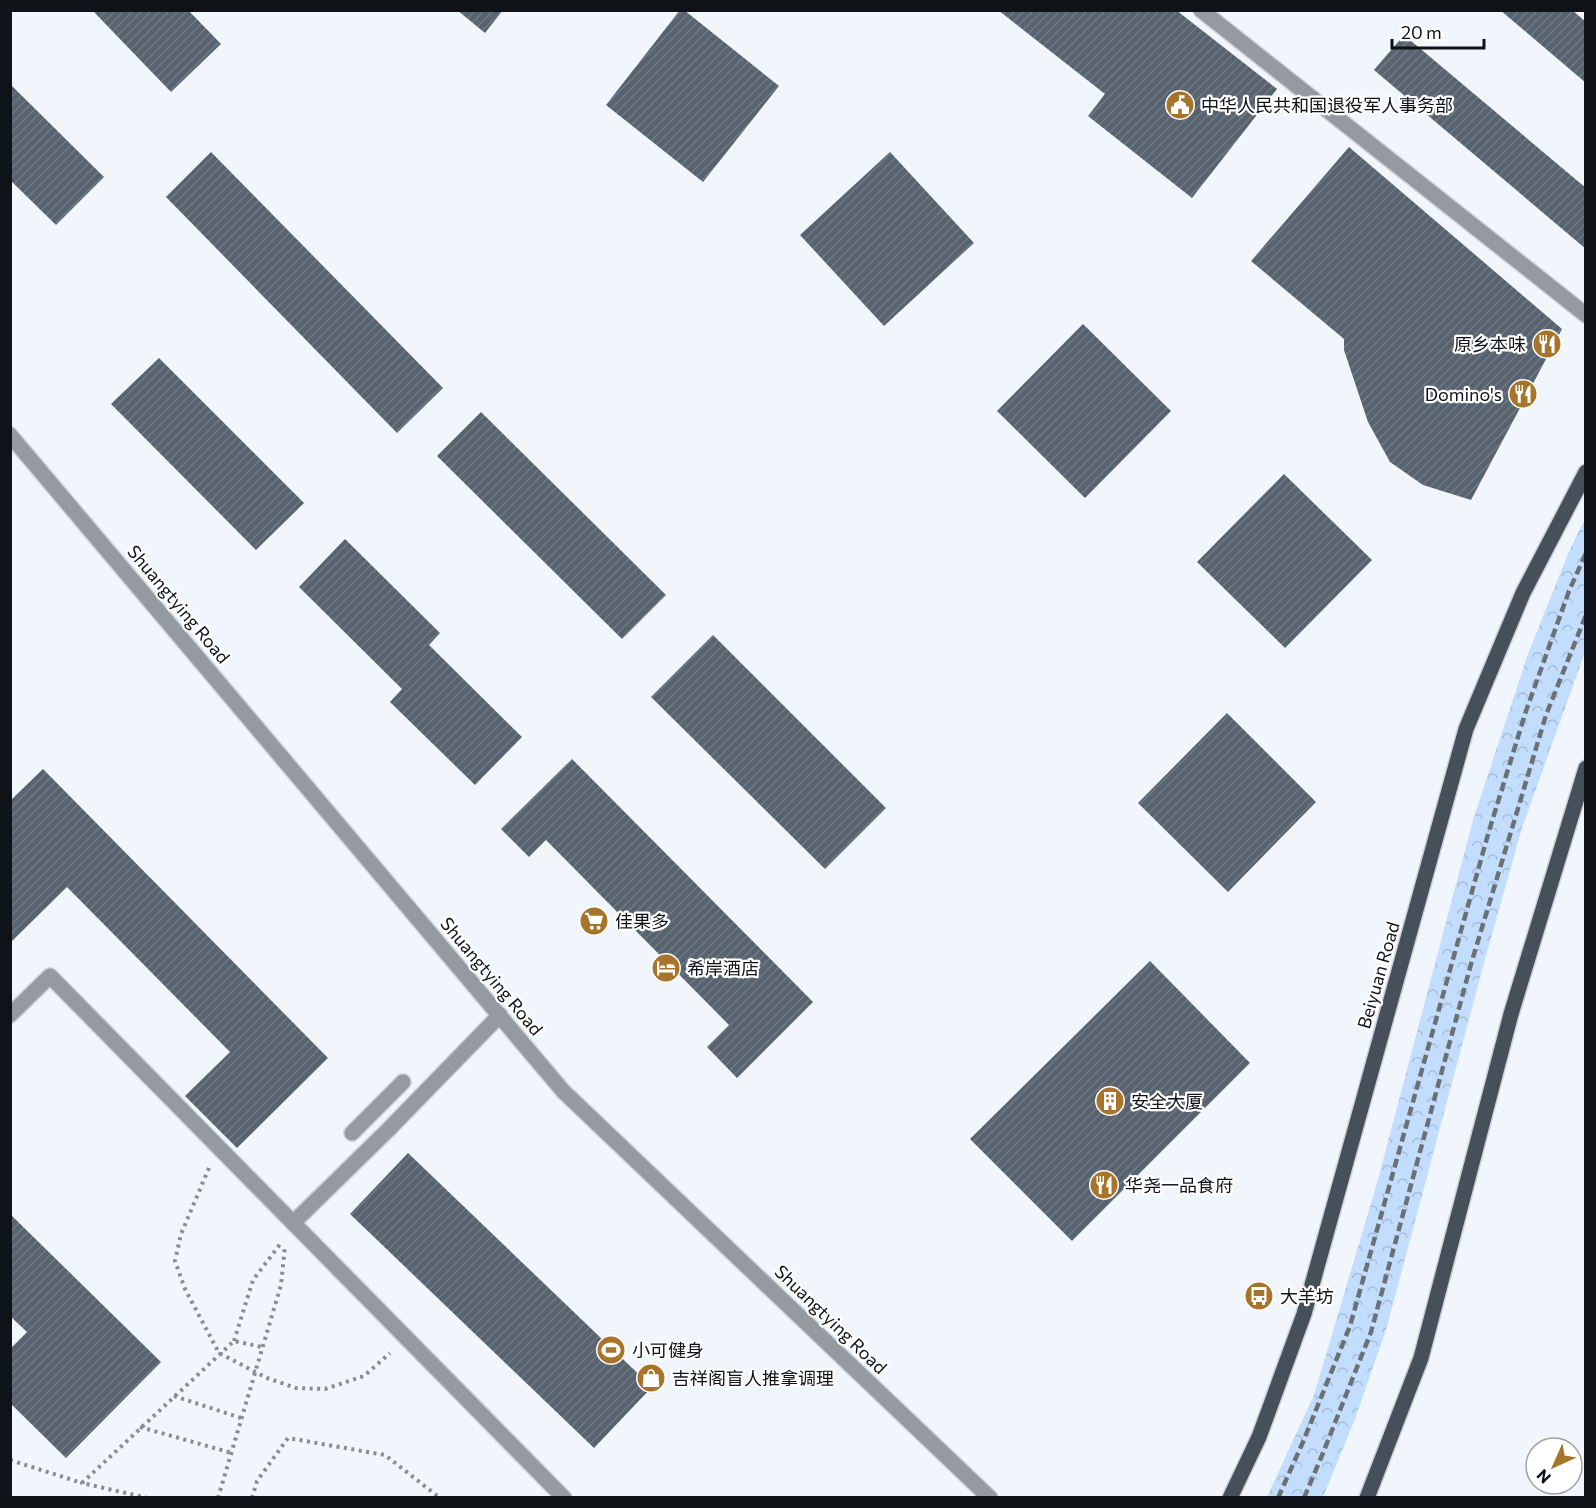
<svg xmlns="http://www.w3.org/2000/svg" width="1596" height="1508" font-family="Commissioner,'Noto Sans SC',sans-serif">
  <defs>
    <pattern id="forest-crowns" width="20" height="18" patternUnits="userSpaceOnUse" patternTransform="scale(1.5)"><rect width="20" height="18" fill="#c2ddfe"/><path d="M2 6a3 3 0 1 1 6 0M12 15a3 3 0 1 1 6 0" fill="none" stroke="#a6bdd9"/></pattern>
    <pattern id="building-hatch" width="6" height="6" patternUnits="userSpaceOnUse" patternTransform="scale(1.5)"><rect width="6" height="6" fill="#586370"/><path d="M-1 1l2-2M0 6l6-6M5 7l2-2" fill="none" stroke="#707882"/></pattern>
  </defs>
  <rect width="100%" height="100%" fill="#f1f6fc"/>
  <polygon fill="url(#forest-crowns)" points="1585,519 1585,652 1522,828 1484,963 1386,1330 1355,1419 1323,1497 1267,1497 1314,1395 1377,1183 1473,820 1528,654 1570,549"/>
  <g fill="url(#building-hatch)">
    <polygon points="92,10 188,10 221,44 171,92"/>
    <polygon points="457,10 503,10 485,33"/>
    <polygon points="680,10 684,10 779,86 703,182 606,105"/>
    <polygon points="998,10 1176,10 1277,89 1192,198 1088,116 1105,94"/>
    <polygon points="1500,10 1572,10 1586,22 1586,83"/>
    <polygon points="1404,35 1586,188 1586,249 1374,70"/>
    <polygon points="10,84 104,177 56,225 10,180"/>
    <polygon points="1349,147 1562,329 1471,500 1423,485 1390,462 1368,422 1344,350 1344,339 1251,261"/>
    <polygon points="211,152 443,388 397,433 166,197"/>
    <polygon points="890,152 974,243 884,326 800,235"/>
    <polygon points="1083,324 1171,411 1085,498 997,411"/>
    <polygon points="159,358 304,503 256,550 111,404"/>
    <polygon points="481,412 666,595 622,639 437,456"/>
    <polygon points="1284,474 1372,560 1285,648 1197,562"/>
    <polygon points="345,539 440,633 429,645 522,737 475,785 390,702 402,689 299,587"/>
    <polygon points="713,635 886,808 825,869 651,697"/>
    <polygon points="1227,713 1316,802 1228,892 1138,803"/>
    <polygon points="572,759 813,1002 737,1078 707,1047 729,1025 546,840 529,857 501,829"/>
    <polygon points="43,769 328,1058 237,1148 185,1096 230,1052 67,887 10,943 10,801"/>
    <polygon points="1150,961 1250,1063 1072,1241 970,1139"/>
    <polygon points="408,1153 652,1387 594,1448 350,1214"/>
    <polygon points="10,1214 161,1362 66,1458 10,1403 10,1349 27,1332 10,1316"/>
  </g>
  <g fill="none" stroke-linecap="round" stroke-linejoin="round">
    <g stroke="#cdd2d8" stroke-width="18">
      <g id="minor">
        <polyline points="1201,10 1586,315"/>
        <polyline points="10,435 563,1091 990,1498"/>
        <polyline points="10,1015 50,976 564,1498"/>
        <polyline points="352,1133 403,1082"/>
        <polyline points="293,1223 388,1130 500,1015"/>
      </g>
    </g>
    <g stroke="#cdd2d8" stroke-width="18">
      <g id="major">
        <polyline points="1230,1498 1259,1437 1304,1314 1466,729 1523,593 1586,472"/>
        <polyline points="1367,1498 1421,1358 1511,1014 1586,768"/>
      </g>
    </g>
    <g stroke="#888d92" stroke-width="4" stroke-dasharray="3 4.5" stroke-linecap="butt">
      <polyline points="209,1168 181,1234 175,1261 185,1289 219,1353 267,1378 296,1388 325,1389 364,1376 390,1353"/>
      <polyline points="234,1341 253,1280 281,1243"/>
      <polyline points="174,1396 241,1418"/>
      <polyline points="140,1427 232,1453"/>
      <polyline points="10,1460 82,1483"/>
      <polyline points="148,1498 82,1483 234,1341 262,1347"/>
      <polyline points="218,1498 281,1285 285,1246"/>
      <polyline points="252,1498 257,1481 288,1438 385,1455 440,1498"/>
    </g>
    <use href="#minor" stroke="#959aa0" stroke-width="15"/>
    <use href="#major" stroke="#47505a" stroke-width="15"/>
    <g stroke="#6b7075" stroke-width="4.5" stroke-dasharray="9 4.5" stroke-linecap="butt">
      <polyline points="1278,1498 1303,1442 1350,1326 1489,831 1526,711 1569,591 1586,553"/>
      <polyline points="1304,1498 1323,1453 1371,1332 1471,964 1510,835 1546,715 1586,615"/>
    </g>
  </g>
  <defs>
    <g id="civic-disc" transform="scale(1.5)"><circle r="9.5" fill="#a6742a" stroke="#fff"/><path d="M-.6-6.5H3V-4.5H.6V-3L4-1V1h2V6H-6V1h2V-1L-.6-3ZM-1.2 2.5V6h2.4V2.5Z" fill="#fff"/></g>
    <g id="restaurant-disc" transform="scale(1.5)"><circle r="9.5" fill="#a6742a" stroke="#fff"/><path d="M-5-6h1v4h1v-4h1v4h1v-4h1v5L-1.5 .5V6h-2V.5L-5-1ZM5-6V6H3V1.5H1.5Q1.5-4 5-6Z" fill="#fff"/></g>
    <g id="supermarket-disc" transform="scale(1.5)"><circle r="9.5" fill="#a6742a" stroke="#fff"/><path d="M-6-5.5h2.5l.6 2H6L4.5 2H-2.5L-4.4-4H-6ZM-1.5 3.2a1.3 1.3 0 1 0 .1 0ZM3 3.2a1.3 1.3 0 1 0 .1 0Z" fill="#fff"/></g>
    <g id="hotel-disc" transform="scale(1.5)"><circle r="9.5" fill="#a6742a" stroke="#fff"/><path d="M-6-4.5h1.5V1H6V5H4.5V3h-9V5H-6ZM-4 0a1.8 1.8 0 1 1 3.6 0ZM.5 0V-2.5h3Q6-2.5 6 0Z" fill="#fff"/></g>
    <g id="building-disc" transform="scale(1.5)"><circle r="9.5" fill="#a6742a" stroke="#fff"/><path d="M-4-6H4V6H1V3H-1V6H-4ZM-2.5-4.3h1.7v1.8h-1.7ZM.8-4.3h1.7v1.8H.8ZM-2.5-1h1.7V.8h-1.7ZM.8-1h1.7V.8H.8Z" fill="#fff"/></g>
    <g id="bus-disc" transform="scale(1.5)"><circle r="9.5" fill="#a6742a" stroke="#fff"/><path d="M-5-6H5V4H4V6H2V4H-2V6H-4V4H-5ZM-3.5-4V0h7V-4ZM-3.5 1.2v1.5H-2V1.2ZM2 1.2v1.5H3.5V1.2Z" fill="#fff"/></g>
    <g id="stadium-disc" transform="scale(1.5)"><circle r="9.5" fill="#a6742a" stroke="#fff"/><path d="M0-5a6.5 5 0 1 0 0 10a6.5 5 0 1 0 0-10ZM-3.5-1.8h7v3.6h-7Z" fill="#fff"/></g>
    <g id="shop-disc" transform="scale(1.5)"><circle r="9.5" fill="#a6742a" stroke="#fff"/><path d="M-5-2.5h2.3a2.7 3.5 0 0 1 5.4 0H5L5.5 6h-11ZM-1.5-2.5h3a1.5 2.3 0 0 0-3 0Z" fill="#fff"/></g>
  </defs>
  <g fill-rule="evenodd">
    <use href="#civic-disc" x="1180" y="105"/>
    <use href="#restaurant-disc" x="1547" y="344"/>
    <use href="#restaurant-disc" x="1523" y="394"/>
    <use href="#supermarket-disc" x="594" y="921"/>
    <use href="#hotel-disc" x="666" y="968"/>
    <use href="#building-disc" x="1110" y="1101"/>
    <use href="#restaurant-disc" x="1104" y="1185"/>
    <use href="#bus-disc" x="1259" y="1296"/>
    <use href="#stadium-disc" x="611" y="1350"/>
    <use href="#shop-disc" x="651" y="1378"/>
  </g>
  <g text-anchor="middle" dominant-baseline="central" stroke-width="4.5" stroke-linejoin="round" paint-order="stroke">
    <g font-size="18" fill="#0f1318" stroke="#fff" text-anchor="start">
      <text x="1201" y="105">中华人民共和国退役军人事务部</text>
      <text x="1526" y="344" text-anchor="end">原乡本味</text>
      <text x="1502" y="394" text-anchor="end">Domino's</text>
      <text x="615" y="921">佳果多</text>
      <text x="687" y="968">希岸酒店</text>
      <text x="1131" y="1101">安全大厦</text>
      <text x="1125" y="1185">华尧一品食府</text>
      <text x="1280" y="1296">大羊坊</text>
      <text x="632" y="1350">小可健身</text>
      <text x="672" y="1378">吉祥阁盲人推拿调理</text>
    </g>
    <g font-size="18" fill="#0f1318" stroke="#fff">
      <text transform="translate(179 604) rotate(50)">Shuangtying Road</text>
      <text transform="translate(1378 975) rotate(-74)">Beiyuan Road</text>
      <text transform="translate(492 976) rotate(50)">Shuangtying Road</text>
      <text transform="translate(831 1319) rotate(44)">Shuangtying Road</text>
    </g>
  </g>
  <rect width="1596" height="1508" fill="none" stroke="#0f1318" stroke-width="24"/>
  <g transform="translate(1554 1466) rotate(225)"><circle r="28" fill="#ffffff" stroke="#9fa1a3" stroke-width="1.5"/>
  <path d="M0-4.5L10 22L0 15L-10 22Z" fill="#a6742a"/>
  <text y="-9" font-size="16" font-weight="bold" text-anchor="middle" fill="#0f1318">N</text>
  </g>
  <path d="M1392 39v9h92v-9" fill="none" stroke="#0f1318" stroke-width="3"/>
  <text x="1401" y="39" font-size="18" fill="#0f1318" stroke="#ffffff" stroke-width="4.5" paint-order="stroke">20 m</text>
</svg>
